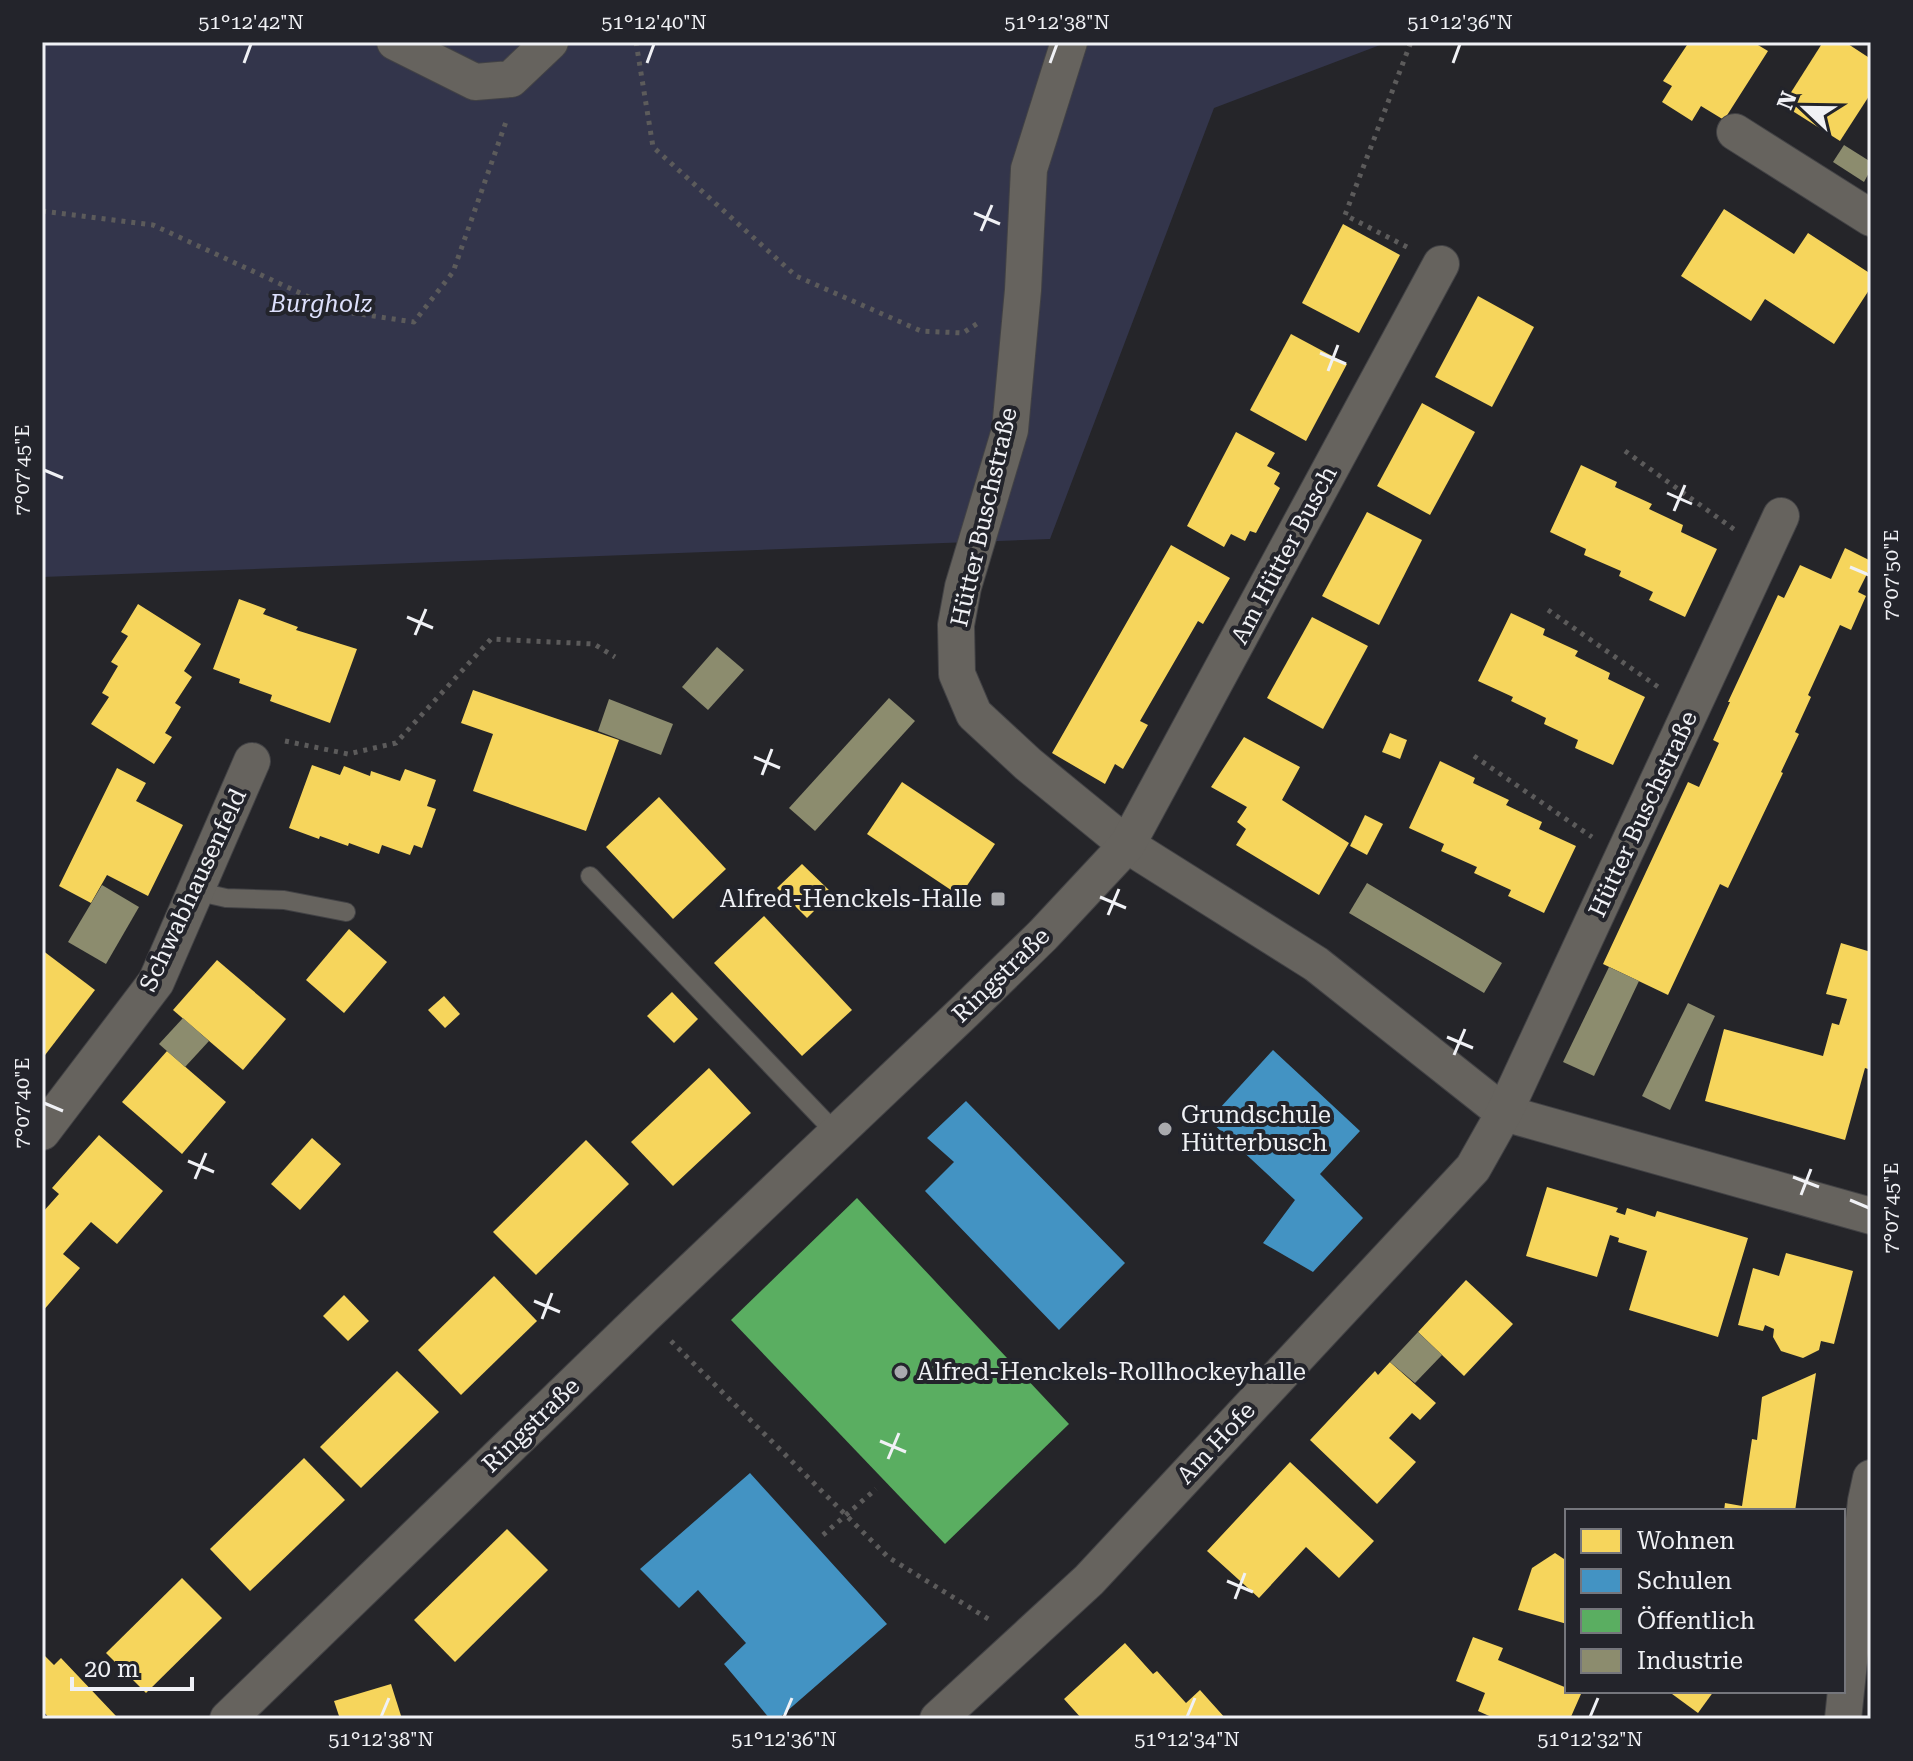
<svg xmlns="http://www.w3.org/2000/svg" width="1913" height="1761" font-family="'Roboto Serif',serif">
  <rect width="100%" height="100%" fill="#252529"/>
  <polygon fill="#33354b" points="42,42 1388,42 1214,108 1050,539 42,577"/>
  <g fill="#f6d55c">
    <polygon points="1689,42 1753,42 1768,51 1724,120 1701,106 1692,121 1662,102 1672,86 1663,81"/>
    <polygon points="1823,42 1845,42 1871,59 1871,93 1840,141 1783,105"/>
    <polygon points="1724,209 1794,254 1808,233 1871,274 1871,287 1834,344 1765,299 1751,321 1681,276"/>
    <polygon points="1343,224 1400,255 1359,333 1302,303"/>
    <polygon points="1478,296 1534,327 1492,407 1435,377"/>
    <polygon points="1291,334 1347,364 1306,441 1250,410"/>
    <polygon points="1422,403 1475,432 1430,515 1377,486"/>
    <polygon points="1236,432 1275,453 1267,466 1280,473 1274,484 1280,488 1256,533 1250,531 1245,541 1231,534 1224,547 1187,526"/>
    <polygon points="1581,465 1617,482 1615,487 1652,504 1649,509 1683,525 1681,532 1717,549 1685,617 1649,600 1653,592 1619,576 1621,571 1584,555 1586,549 1550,532"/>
    <polygon points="1367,512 1422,540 1379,625 1322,596"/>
    <polygon points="1171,545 1230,578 1203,624 1198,621 1140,721 1148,725 1123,769 1115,764 1105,784 1052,753"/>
    <polygon points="1845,548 1871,561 1871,566 1858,592 1866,596 1851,630 1840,625 1808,695 1811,697 1795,732 1799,734 1781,772 1783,773 1728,888 1720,884 1668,995 1603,964 1688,782 1699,787 1719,743 1713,740 1730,702 1728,702 1778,595 1784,598 1800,565 1831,579"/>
    <polygon points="239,599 266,609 263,614 298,627 296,630 357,649 330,723 270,701 272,695 239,683 240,679 213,669"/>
    <polygon points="138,604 201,644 184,671 192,677 175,703 181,707 165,733 172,737 154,764 91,724 109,697 102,693 118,666 111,662 128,636 121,632"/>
    <polygon points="1511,613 1545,629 1543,635 1578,651 1575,656 1610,673 1608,679 1645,697 1613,765 1575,748 1578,740 1544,724 1546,718 1511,701 1513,697 1478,681"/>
    <polygon points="1312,617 1368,646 1323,729 1267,698"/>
    <polygon points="473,690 619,740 586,831 473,791 493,734 461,723"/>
    <polygon points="1390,733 1407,740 1400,759 1382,752"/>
    <polygon points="1244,737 1300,767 1282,800 1349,843 1319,895 1236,845 1246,829 1237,822 1247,807 1211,787"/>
    <polygon points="1440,761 1475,778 1473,783 1509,800 1506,805 1542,822 1539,829 1576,846 1544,913 1508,896 1511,890 1474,873 1477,867 1441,851 1444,844 1409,828"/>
    <polygon points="312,765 340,775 344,766 370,776 371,771 400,781 405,769 436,780 427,806 436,809 422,848 414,845 410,855 382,845 379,854 349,843 348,846 320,836 319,839 289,828"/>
    <polygon points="117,768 146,783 136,801 183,825 148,896 107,875 91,903 59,886"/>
    <polygon points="902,782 995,844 960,896 867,834"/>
    <polygon points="659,797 726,869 673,919 606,847"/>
    <polygon points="1365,815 1383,824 1367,855 1350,846"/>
    <polygon points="802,864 832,893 807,918 777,888"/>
    <polygon points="764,916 852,1010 802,1056 714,963"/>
    <polygon points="349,929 387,962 344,1013 306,980"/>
    <polygon points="1841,943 1871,952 1871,1070 1865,1068 1845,1140 1705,1101 1724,1029 1823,1056 1832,1023 1839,1025 1847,999 1826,994"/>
    <polygon points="42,950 95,990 42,1059"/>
    <polygon points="217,960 286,1019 243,1070 173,1010"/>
    <polygon points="672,992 698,1019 674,1043 647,1016"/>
    <polygon points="444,996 460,1014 445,1028 428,1010"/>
    <polygon points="167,1051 226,1102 182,1154 122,1102"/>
    <polygon points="709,1068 751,1113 673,1186 631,1142"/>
    <polygon points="99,1135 163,1191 117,1244 91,1222 63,1254 80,1268 42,1312 42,1213 59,1194 52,1188"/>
    <polygon points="312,1138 341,1164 300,1210 271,1184"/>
    <polygon points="586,1140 629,1184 536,1275 493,1232"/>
    <polygon points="1547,1187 1618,1208 1616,1212 1625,1215 1627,1208 1655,1217 1657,1211 1748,1238 1718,1337 1629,1310 1647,1251 1618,1242 1619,1238 1610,1235 1597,1277 1526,1256"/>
    <polygon points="1786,1253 1853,1271 1834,1344 1821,1341 1819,1350 1803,1358 1781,1351 1773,1337 1774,1329 1765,1325 1763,1331 1738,1325 1753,1268 1779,1276"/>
    <polygon points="494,1276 537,1321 461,1395 418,1350"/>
    <polygon points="1466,1280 1513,1324 1464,1376 1418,1332"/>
    <polygon points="344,1295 369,1321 348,1341 323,1316"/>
    <polygon points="1390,1362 1436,1403 1420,1420 1412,1413 1389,1438 1416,1462 1377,1504 1310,1440 1375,1371 1378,1375"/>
    <polygon points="397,1371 439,1412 361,1488 320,1447"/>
    <polygon points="1816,1373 1795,1511 1724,1511 1725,1503 1742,1506 1752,1439 1757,1440 1762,1397"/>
    <polygon points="304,1458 345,1500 250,1591 210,1549"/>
    <polygon points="1290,1462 1374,1541 1339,1578 1306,1547 1259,1598 1207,1551"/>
    <polygon points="507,1529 548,1570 455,1662 414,1620"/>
    <polygon points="1555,1553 1567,1561 1567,1624 1518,1610 1532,1568"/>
    <polygon points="182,1578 222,1618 146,1693 106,1653"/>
    <polygon points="1473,1637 1503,1648 1498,1660 1567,1688 1567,1691 1581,1694 1570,1719 1496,1719 1478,1711 1485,1693 1456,1681"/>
    <polygon points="1125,1643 1153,1674 1157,1671 1186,1703 1200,1690 1226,1719 1082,1719 1064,1699"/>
    <polygon points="42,1653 54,1665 61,1658 116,1716 113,1719 50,1719 42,1710"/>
    <polygon points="391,1684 402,1719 340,1719 334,1701"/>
    <polygon points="1668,1691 1714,1691 1698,1713"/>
  </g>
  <g fill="#4393c3">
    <polygon points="1273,1050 1360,1131 1320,1174 1363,1218 1313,1272 1263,1243 1295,1200 1209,1120"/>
    <polygon points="966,1101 1125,1263 1059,1330 925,1191 954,1162 927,1138"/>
    <polygon points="750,1473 887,1624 778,1719 770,1719 724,1664 746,1643 698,1590 679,1608 640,1569"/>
  </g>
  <polygon fill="#5aae61" points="857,1198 1069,1424 945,1544 731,1320"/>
  <g fill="#8c8c6e">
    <polygon points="1844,145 1871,162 1871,169 1864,182 1833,162"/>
    <polygon points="717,647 744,670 708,710 682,687"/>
    <polygon points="889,698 915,721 815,831 789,808"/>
    <polygon points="609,699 673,724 661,755 598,731"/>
    <polygon points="1367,883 1502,963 1484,993 1349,913"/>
    <polygon points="102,885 139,907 106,964 68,942"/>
    <polygon points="1609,967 1639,981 1594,1076 1563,1062"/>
    <polygon points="1688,1003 1715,1016 1670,1110 1642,1096"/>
    <polygon points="183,1018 209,1041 185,1067 159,1044"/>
    <polygon points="1418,1332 1442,1355 1415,1383 1390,1362"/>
  </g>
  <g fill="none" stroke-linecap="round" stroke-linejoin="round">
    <g stroke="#424245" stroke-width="20">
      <g id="service">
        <polyline points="590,876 835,1132"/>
        <polyline points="195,891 226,898 284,900 346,912"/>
      </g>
    </g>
    <g stroke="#424245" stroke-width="38">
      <g id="minor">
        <polyline points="395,42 475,82 511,79 550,42"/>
        <polyline points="1069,42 1029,169 1023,290 1010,430 963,587 956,625 957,674 974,714 1028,764 1127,845 1316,964 1504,1113 1871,1216"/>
        <polyline points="1735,132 1871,218"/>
        <polyline points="42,1132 156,982 252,761"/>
        <polyline points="228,1719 645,1315 964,1012 1043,935 1127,845 1441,264"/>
        <polyline points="938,1719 1089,1580 1473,1168 1504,1113 1781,516"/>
        <polyline points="1843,1719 1866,1501 1871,1478"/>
      </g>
    </g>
    <g stroke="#5c5b5b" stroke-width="5" stroke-dasharray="4 6" stroke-linecap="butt">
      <polyline points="636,42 653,147 796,276 921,331 963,333 981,321"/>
      <polyline points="42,211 153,225 339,311 414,322 453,272 507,119"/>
      <polyline points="1407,247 1345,215 1411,42"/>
      <polyline points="1625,451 1735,530"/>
      <polyline points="1548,610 1661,689"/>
      <polyline points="285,741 348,754 396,743 491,639 594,644 615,657"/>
      <polyline points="1474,756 1592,837"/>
      <polyline points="671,1341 888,1557 990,1620"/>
      <polyline points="823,1535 876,1489"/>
    </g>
    <use href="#service" stroke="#66635e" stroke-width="18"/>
    <use href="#minor" stroke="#66635e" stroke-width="36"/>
  </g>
  <path fill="none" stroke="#f0f1f5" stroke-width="3" d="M244 63 251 44M647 63 654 44M1050 63 1057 44M1453 63 1460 44M974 213 1000 224M981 231 992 205M1320 353 1346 364M1328 371 1338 345M44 470 63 478M1667 493 1692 504M1674 511 1685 485M1850 567 1869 575M407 617 433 628M415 635 426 609M754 757 780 768M762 775 772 749M1100 897 1126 908M1108 915 1119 889M1447 1037 1473 1048M1454 1055 1465 1029M44 1103 63 1111M188 1161 214 1172M1793 1177 1819 1187M195 1179 206 1153M1801 1195 1811 1169M1850 1200 1869 1208M534 1301 560 1312M542 1319 552 1293M880 1441 906 1452M888 1459 899 1433M1227 1581 1253 1592M1235 1599 1245 1573M381 1717 389 1698M784 1717 792 1698M1187 1717 1195 1698M1590 1717 1598 1698"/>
  <g fill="#a9aaae" stroke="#23242b" stroke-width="3">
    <rect x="990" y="891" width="16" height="16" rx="4"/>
    <circle cx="1165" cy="1129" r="8"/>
    <circle cx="901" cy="1372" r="8"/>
  </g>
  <g text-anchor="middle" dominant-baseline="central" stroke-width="8" stroke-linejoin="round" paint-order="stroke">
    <g font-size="24" font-style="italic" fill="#dde0fc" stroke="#23242b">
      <text x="321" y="304">Burgholz</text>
    </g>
    <g font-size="24" fill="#f0f1f5" stroke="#23242b">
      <text transform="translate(984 517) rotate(-77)">Hütter Buschstraße</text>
      <text transform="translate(1284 555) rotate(-62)">Am Hütter Busch</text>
      <text transform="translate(1643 814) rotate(-65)">Hütter Buschstraße</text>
      <text transform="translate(193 890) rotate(-65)">Schwabhausenfeld</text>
      <text transform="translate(1001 975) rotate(-44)">Ringstraße</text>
      <text transform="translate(531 1425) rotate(-44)">Ringstraße</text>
      <text transform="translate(1216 1443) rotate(-47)">Am Hofe</text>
    </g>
    <g font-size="24" fill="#f0f1f5" stroke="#23242b" text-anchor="start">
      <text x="982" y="899" text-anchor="end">Alfred-Henckels-Halle</text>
      <text x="1181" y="1115">Grundschule<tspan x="1181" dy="28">Hütterbusch</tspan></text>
      <text x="917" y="1372">Alfred-Henckels-Rollhockeyhalle</text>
    </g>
  </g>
  <rect width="1913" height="1761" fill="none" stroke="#23242b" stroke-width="88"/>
  <rect x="1565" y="1509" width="280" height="184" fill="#23242b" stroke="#75767c" stroke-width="2"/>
  <rect x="1581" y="1529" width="40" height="24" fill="#f6d55c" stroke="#75767c" stroke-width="2"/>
  <text x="1637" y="1549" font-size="24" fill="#f0f1f5">Wohnen</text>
  <rect x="1581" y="1569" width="40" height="24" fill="#4393c3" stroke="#75767c" stroke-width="2"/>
  <text x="1637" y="1589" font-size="24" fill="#f0f1f5">Schulen</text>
  <rect x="1581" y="1609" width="40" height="24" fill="#5aae61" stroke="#75767c" stroke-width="2"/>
  <text x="1637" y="1629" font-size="24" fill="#f0f1f5">Öffentlich</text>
  <rect x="1581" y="1649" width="40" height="24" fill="#8c8c6e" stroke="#75767c" stroke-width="2"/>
  <text x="1637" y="1669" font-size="24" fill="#f0f1f5">Industrie</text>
  <g transform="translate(1805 108) rotate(292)" stroke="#23242b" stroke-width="6" paint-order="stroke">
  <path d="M0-6L14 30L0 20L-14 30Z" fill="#f0f1f5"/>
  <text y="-12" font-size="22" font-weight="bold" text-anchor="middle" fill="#f0f1f5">N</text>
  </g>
  <path d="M72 1677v12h120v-12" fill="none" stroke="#f0f1f5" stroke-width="4"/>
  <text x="84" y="1677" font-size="24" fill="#f0f1f5" stroke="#23242b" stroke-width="6" paint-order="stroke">20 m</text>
  <rect x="44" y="44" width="1825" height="1673" fill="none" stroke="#f0f1f5" stroke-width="3"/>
  <g font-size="20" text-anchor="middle" fill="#f0f1f5">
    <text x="251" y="29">51°12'42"N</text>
    <text x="654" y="29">51°12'40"N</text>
    <text x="1057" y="29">51°12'38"N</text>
    <text x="1460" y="29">51°12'36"N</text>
    <text transform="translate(22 470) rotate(-90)" y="7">7°07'45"E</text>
    <text transform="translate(1891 575) rotate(-90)" y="7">7°07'50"E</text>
    <text transform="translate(22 1103) rotate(-90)" y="7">7°07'40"E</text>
    <text transform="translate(1891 1208) rotate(-90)" y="7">7°07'45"E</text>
    <text x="381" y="1746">51°12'38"N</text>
    <text x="784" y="1746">51°12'36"N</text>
    <text x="1187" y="1746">51°12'34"N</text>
    <text x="1590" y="1746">51°12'32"N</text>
  </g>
</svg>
